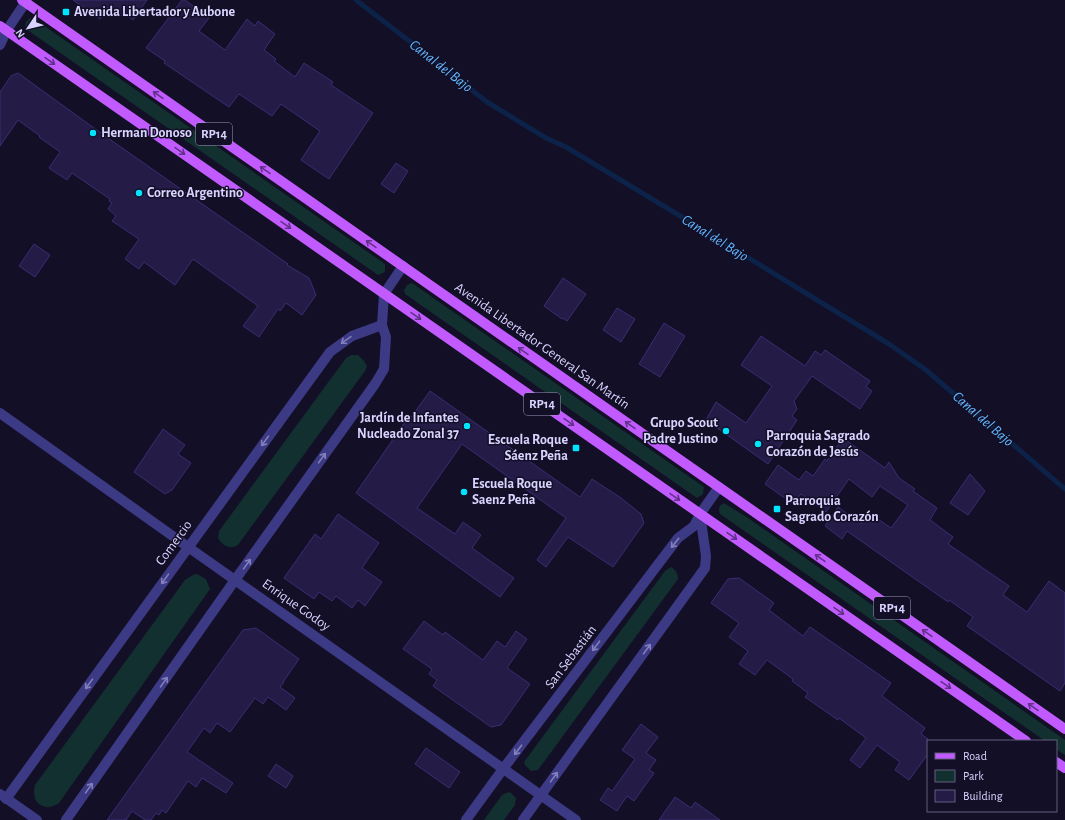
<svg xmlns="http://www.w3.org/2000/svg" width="1065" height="820" font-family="'Alegreya Sans',sans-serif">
  <rect width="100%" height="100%" fill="#130f26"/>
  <g fill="#12302f">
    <path d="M31 18H33L385 264V272L378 275 26 29C24 24 26 20 31 18Z"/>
    <polygon points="412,283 704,487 703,494 697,498 405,294 404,290 407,285"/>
    <path d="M351 355H358L364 361 367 366 365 371 238 545C230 550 223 546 218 538L219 531 346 358Z"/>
    <path d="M724 503 748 518 1065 740V755L1056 749V741H1045L720 514C718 509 719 505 724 503Z"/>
    <path d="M671 567C676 570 678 574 678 579L538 770 531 771 525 765 524 762 665 571Z"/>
    <path d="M197 574 206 579 210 589 59 803C44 813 30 803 35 785L185 580 193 575Z"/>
    <polygon points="510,792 516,798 515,805 504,820 484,820 502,795 506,793"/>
  </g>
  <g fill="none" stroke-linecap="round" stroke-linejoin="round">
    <polyline stroke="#0c2248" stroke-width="5" points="356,0 421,50 487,102 546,138 566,147 667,208 889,344 926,370 1065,489"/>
  </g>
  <g fill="#241b47" stroke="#3b2d73">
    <polygon points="73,0 147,0 133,20 125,14 121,16 108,7 100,19"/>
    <polygon points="182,0 185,0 209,18 199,31 225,50 247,19 255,26 258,21 275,34 264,50 276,59 274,61 295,77 304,63 333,82 331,85 373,113 329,179 301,160 320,131 281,104 272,116 239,94 229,107 164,63 165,61 146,48"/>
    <polygon points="18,73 105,136 288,264 287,265 309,278 316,295 302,315 286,303 280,311 278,309 259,337 243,326 258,306 193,259 175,285 144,262 139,269 125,259 139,239 112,221 116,216 108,209 112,203 109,201 110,199 72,173 67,180 49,168 60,152 39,137 40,136 18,120 0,146 0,92 11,76"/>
    <polygon points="396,163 408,171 394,193 381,184"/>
    <polygon points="34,244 50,255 35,277 19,266"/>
    <polygon points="563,278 586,294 567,321 563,318 562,319 544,306"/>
    <polygon points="617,308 635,319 621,342 603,330"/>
    <polygon points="664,323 685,336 660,377 639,364"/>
    <polygon points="761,336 805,366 815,351 821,355 825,350 870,381 866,387 872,391 860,409 812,376 794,401 797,409 792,416 797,420 768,464 706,420 716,402 746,423 772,386 741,365"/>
    <polygon points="430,391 580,497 592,479 621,498 641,514 644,523 613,567 568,537 546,567 537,560 566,518 462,444 417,508 455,534 463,522 481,535 472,548 514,578 500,597 356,493 405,422 407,423"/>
    <polygon points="163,429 185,445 178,454 191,463 172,490 165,494 134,472"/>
    <polygon points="843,438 885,468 889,462 899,478 915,489 913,491 937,508 930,520 953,537 948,544 1009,586 1003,595 1027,612 1049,581 1065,593 1065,683 1060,691 967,626 973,617 949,600 948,602 847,531 842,539 825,526 838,507 861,524 869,513 891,528 908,505 880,486 872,497 849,479 826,512 801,494 793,504 765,484 778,465 799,480 806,471 813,476 825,459 827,461"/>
    <polygon points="970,474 985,491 968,515 950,503"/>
    <polygon points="338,514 379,543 362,568 382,582 365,606 358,600 352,608 336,596 332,601 319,592 314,599 284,578 315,534 321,539"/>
    <polygon points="739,578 774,603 769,610 803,636 810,627 891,683 882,696 925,728 921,734 928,739 928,754 909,780 895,770 900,762 877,745 860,768 850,760 866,738 839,718 838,720 805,697 808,693 792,681 793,679 767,660 755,675 739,664 748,651 729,637 739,623 711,603 728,579"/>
    <polygon points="424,621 443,635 445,632 483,660 497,641 505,647 516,631 527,639 507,668 530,684 501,725 491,727 433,686 437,680 429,674 432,669 403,649"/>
    <polygon points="256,628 299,659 283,682 284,682 280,687 295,698 286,710 268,697 263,704 255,698 230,732 217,723 210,733 204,728 187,752 233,783 226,793 202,778 196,787 188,781 166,813 162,810 159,815 156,813 151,820 145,820 132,811 126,820 107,820 243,630"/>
    <polygon points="641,724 658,737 646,753 656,760 649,770 654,773 634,801 627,796 617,811 600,800 608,788 612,791 635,759 622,750"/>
    <polygon points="426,748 460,772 449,788 415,764"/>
    <polygon points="276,764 293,776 286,788 268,776"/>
    <polygon points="675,797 691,808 695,802 720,820 659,820"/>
  </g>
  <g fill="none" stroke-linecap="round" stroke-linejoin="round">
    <g stroke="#3d3a85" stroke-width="10">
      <polyline points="0,45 7,30 27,0"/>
      <polyline points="0,413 188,547 576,820"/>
      <polyline points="0,794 37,820"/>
      <polyline points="6,799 330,352 352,336 382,325"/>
      <polyline points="66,820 235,580 375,384 384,369 386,337 382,325 384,294 403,266"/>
      <polyline points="466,820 503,769 678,538 694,526 700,514 719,487"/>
      <polyline points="523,820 705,568 706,556 700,514"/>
    </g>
    <g stroke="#c25bff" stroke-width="10">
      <polyline points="22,0 1065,729"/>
      <polyline points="0,26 1026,741"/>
      <polyline points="1056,762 1065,768"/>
    </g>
  </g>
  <defs><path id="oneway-shaft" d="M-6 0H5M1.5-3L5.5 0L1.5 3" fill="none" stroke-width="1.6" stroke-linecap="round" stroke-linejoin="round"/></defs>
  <g stroke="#623188">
    <use href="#oneway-shaft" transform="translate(50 61) rotate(35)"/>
    <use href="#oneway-shaft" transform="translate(158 95) rotate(-145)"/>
    <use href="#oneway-shaft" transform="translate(180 151) rotate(35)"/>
    <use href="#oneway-shaft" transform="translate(265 170) rotate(-145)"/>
    <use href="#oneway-shaft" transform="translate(286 225) rotate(35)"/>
    <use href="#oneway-shaft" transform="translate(371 244) rotate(-145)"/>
    <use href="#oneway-shaft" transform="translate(416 316) rotate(35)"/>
    <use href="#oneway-shaft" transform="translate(523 351) rotate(-145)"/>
    <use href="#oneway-shaft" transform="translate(569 422) rotate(35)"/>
    <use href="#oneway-shaft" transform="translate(630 425) rotate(-145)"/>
    <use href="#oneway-shaft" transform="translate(675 497) rotate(35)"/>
    <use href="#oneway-shaft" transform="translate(732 536) rotate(35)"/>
    <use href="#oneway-shaft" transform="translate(820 558) rotate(-145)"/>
    <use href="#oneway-shaft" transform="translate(839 611) rotate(35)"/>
    <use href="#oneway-shaft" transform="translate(927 633) rotate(-145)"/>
    <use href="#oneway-shaft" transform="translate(946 685) rotate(35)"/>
    <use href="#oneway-shaft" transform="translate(1033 707) rotate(-145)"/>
  </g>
  <g stroke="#837fbc">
    <use href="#oneway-shaft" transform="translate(346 340) rotate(145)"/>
    <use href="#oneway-shaft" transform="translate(265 441) rotate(126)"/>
    <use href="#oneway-shaft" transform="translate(322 458) rotate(-54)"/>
    <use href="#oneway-shaft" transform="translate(675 543) rotate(129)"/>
    <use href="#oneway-shaft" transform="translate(247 564) rotate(-54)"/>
    <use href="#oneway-shaft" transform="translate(165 579) rotate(126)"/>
    <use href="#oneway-shaft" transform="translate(596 646) rotate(127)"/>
    <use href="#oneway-shaft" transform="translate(647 649) rotate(-54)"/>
    <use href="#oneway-shaft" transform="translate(164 682) rotate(-55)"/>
    <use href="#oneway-shaft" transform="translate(89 684) rotate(126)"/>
    <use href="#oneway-shaft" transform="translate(518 750) rotate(127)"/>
    <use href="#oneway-shaft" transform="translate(554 777) rotate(-54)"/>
    <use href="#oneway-shaft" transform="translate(89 788) rotate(-55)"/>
  </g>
  <g fill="#00e5ff" stroke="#130f26" stroke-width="1.5">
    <rect x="62" y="8" width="8" height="8" rx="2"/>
    <circle cx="93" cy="133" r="4"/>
    <circle cx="139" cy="193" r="4"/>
    <circle cx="467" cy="426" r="4"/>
    <circle cx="726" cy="431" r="4"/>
    <circle cx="758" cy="444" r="4"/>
    <rect x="572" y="444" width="8" height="8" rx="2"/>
    <circle cx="464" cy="492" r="4"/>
    <rect x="773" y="505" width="8" height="8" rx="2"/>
  </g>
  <g text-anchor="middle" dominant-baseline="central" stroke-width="3" stroke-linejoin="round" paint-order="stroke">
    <g fill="#130f26" stroke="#9e99be" stroke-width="1">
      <rect x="196" y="123" width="36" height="22" rx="3"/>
      <rect x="524" y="393" width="36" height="22" rx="3"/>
      <rect x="874" y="597" width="36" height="22" rx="3"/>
    </g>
    <g font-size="13" font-weight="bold" fill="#d9d4ff">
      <text x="214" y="134">RP14</text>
      <text x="542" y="404">RP14</text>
      <text x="892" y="608">RP14</text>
    </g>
    <g font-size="14" font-weight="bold" fill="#d9d4ff" stroke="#130f26" text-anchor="start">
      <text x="74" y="12">Avenida Libertador y Aubone</text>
      <text x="101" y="133">Herman Donoso</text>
      <text x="147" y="193">Correo Argentino</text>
      <text x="459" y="418" text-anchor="end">Jardín de Infantes<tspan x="459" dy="16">Nucleado Zonal 37</tspan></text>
      <text x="718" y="423" text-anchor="end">Grupo Scout<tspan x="718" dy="16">Padre Justino</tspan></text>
      <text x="766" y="436">Parroquia Sagrado<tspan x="766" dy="16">Corazón de Jesús</tspan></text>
      <text x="568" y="440" text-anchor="end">Escuela Roque<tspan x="568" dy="16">Sáenz Peña</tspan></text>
      <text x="472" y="484">Escuela Roque<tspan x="472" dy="16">Saenz Peña</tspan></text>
      <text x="785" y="501">Parroquia<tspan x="785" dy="16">Sagrado Corazón</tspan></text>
    </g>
    <g font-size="14" fill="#d9d4ff" stroke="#130f26">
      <text transform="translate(542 346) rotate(35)">Avenida Libertador General San Martín</text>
      <text transform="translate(174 543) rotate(-54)">Comercio</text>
      <text transform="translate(296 605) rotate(35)">Enrique Godoy</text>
      <text transform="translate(571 657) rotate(-53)">San Sebastián</text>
    </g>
    <g font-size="15" font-style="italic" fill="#62b6ff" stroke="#130f26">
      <text transform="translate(441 66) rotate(38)">Canal del Bajo</text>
      <text transform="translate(715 238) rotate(32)">Canal del Bajo</text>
      <text transform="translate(983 419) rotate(41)">Canal del Bajo</text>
    </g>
  </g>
  <rect x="927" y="740" width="130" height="72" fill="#130f26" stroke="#625e7d"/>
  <rect x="935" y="753" width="20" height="6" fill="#c25bff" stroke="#625e7d"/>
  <text x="963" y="760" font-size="12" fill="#d9d4ff">Road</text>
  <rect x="935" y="770" width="20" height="12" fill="#12302f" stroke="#625e7d"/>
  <text x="963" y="780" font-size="12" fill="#d9d4ff">Park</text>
  <rect x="935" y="790" width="20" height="12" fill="#241b47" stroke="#625e7d"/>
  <text x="963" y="800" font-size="12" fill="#d9d4ff">Building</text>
  <g transform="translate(28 28) rotate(235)" stroke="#130f26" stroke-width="3" paint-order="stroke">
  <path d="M0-3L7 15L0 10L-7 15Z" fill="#d9d4ff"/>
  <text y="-6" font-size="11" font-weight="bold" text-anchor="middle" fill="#d9d4ff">N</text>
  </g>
</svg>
